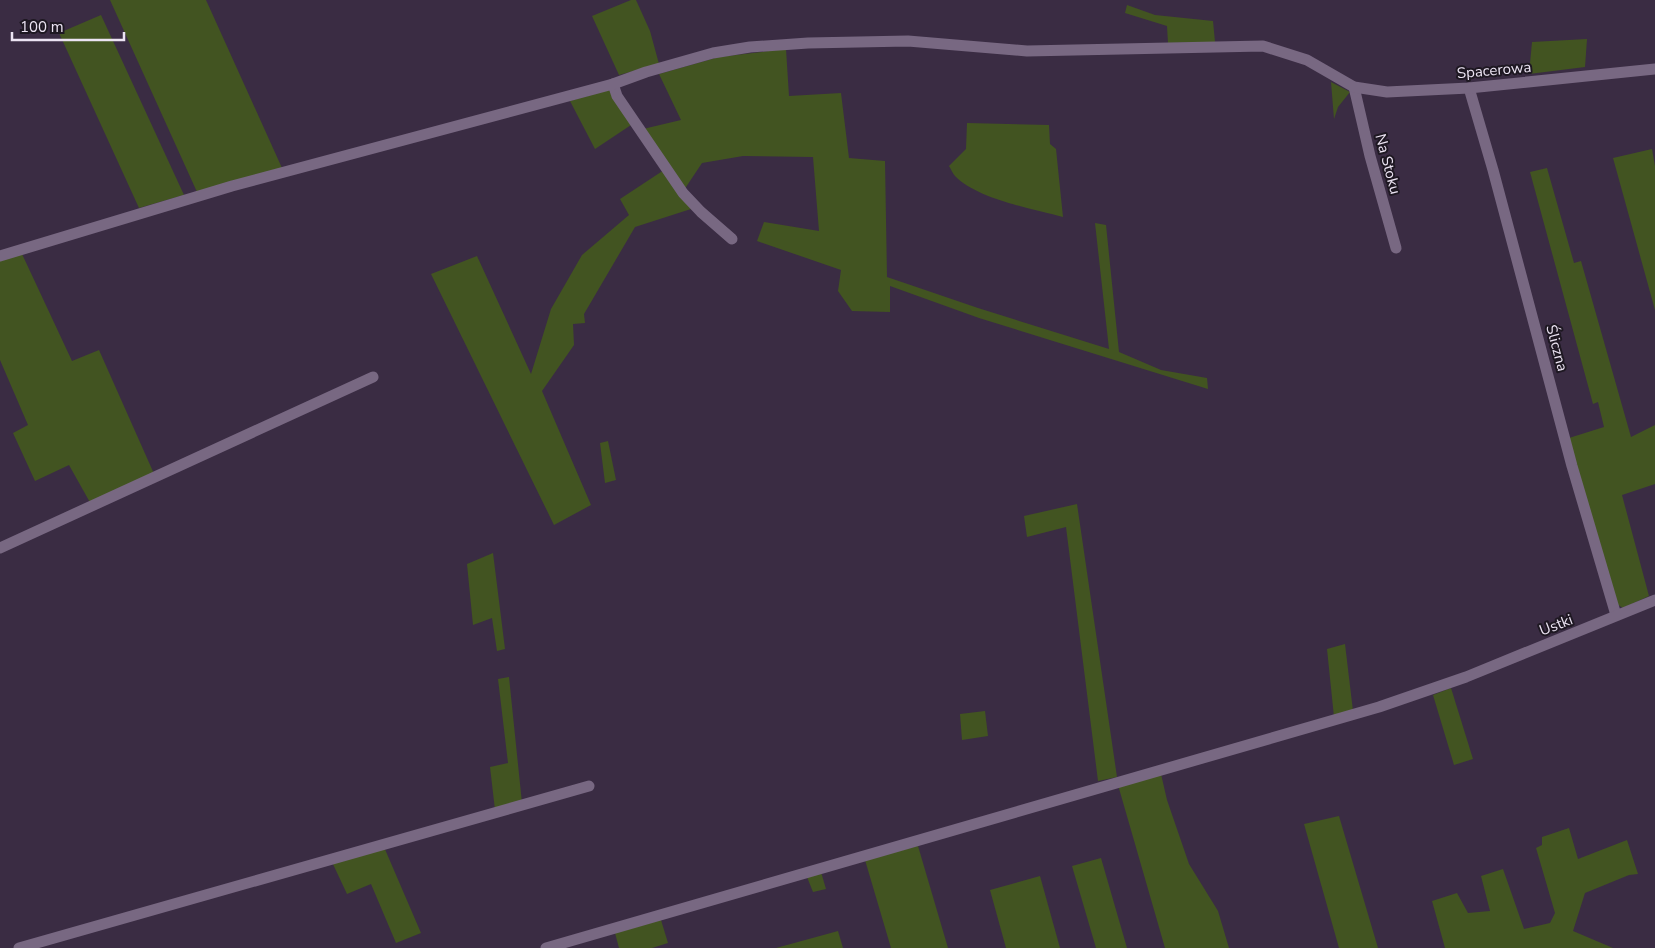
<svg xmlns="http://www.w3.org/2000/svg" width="1655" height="948" font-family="'Nunito Sans',sans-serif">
  <rect width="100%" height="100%" fill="#3a2c43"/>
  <g fill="#425421">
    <polygon points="110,0 206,0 282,168 197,192"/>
    <polygon points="631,0 636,0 650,31 659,64 619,75 592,16"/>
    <polygon points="1127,5 1155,15 1213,21 1215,42 1168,43 1167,26 1125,13"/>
    <polygon points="101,15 184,195 139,208 59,33"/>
    <polygon points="1587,39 1585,67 1529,74 1532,42"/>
    <polygon points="786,49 789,96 841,93 849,158 885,161 887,277 978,308 1109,349 1095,223 1106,225 1119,352 1161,370 1207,378 1208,389 979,318 890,286 890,312 852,311 838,291 841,270 757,241 764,222 819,231 813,157 743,156 702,163 684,190 643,129 681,120 659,74 719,57"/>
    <polygon points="1331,82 1350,92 1338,107 1334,119"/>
    <polygon points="609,90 631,125 595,149 570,101"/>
    <path d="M967 123 1049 125 1050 144 1056 149 1063 217C1033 209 977 199 955 176 953 174 951 169 949 166L966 149Z"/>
    <polygon points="1652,149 1655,166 1655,310 1613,158"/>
    <polygon points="1547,168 1574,263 1581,261 1631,437 1655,425 1655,484 1622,495 1649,596 1623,608 1615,603 1569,438 1604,427 1598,402 1593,404 1530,172"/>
    <polygon points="664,170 691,209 635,227 584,314 585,323 573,324 574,345 542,391 591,505 554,525 431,274 477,256 531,374 551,309 582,255 629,215 620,199"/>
    <polygon points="22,254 72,361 99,350 155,476 92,506 69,465 35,481 13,433 28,425 0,360 0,260"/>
    <polygon points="608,441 616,480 605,483 600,443"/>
    <polygon points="1077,504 1117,777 1098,781 1066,527 1027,537 1024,516"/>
    <polygon points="493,553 505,649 497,651 492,618 473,625 467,564"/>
    <polygon points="1345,644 1353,711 1334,717 1327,649"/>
    <polygon points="509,677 522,803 495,810 490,767 508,763 498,679"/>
    <polygon points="1451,688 1473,759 1454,765 1433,695"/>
    <polygon points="985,711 988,736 962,740 960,714"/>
    <polygon points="1161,774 1167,800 1189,864 1218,911 1229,948 1165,948 1118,785"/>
    <polygon points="1339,816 1378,948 1339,948 1304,824"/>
    <polygon points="1569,828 1578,859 1627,840 1638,874 1629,875 1585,893 1573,931 1613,948 1445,948 1432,901 1457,893 1468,913 1490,911 1481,876 1503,869 1524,929 1550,923 1555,913 1536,848 1542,845 1542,837"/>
    <polygon points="918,846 948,948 891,948 865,860"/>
    <polygon points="384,847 421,933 396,943 371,884 347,894 332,862"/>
    <polygon points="1101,858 1127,948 1096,948 1072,866"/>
    <polygon points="821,872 826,889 813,892 807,877"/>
    <polygon points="1040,876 1060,948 1006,948 990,890"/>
    <polygon points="661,920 668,943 652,948 619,948 615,933"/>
    <polygon points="838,931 843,948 776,948"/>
  </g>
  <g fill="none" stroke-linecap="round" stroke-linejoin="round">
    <g stroke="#786882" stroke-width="11">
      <polyline points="613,84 617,96 683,193 701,212 732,239"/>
      <polyline points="1354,87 1370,156 1396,248"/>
      <polyline points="1469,88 1493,170 1572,466 1616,615"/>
      <polyline points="0,256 232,186 613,84 646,72 713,53 750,47 808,43 908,41 1027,51 1263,46 1307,60 1354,87 1387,92 1469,88 1655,69"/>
      <polyline points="0,548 373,377"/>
      <polyline points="19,948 589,786"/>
      <polyline points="546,948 1379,707 1466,677 1655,600"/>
    </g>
  </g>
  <g text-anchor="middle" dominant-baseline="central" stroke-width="4" stroke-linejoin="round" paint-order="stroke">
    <g font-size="15" fill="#ece4f3" stroke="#1e1822">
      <text transform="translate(1494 70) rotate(-5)">Spacerowa</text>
      <text transform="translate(1388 164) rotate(75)">Na Stoku</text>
      <text transform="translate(1557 348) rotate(75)">Śliczna</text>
      <text transform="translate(1556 625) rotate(-21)">Ustki</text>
    </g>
  </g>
  <path d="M12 32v8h112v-8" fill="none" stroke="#ece4f3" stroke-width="2.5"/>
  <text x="20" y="32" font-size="15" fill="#ece4f3" stroke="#1e1822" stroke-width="4" paint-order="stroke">100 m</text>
</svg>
